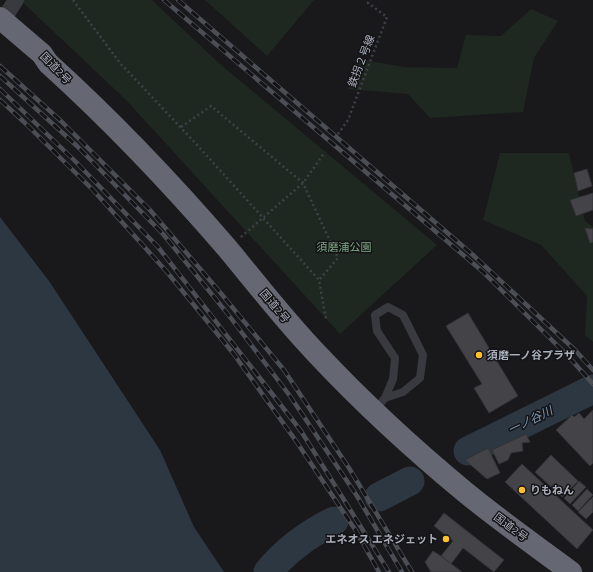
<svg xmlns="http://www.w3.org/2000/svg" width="593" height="572" font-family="'Titillium Web','Noto Sans JP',sans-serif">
  <rect width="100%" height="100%" fill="#19181b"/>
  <g fill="#1e2720">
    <polygon points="20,0 152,0 220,64 437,245 340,334 126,100"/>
    <polygon points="205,0 314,0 267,56"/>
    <polygon points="531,9 558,21 534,58 523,112 430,118 408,94 348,89 358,59 405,67 457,68 466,35 501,36"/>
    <polygon points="500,153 569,153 585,221 593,227 593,342 585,335 587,296 541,245 483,220"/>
  </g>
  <polygon fill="#2d3741" points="0,217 49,281 160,450 194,527 224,572 0,572"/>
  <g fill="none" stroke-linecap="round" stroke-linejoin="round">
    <g stroke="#2d3741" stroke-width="29">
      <polyline points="468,451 593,389"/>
      <polyline points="379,497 410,481"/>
      <path d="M268 572C286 550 310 533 334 521"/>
    </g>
  </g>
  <g fill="#434348" stroke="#333237">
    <polygon points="587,169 592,186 578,191 574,173"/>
    <polygon points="593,193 593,210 576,216 570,200"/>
    <polygon points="585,228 593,229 593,242 590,243"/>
    <polygon points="468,313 518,396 489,413 474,388 482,384 446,326"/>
    <polygon points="593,410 593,463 590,466 556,430 572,415 574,417 579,413 584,419"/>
    <polygon points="526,434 530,442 522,443 523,451 511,453 508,460 499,464 492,450"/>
    <polygon points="488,448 500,473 487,479 465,460"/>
    <polygon points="551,455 578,481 562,497 535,472"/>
    <polygon points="522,464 593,530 577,549 505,482"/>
    <polygon points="579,481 586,487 570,504 564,498"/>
    <polygon points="587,489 593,495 578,511 572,505"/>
    <polygon points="593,497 593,512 586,519 578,512"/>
    <polygon points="444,513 504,560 494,572 463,548 451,564 441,556 453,541 434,526"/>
    <polygon points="433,551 441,556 462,572 431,572 425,562"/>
  </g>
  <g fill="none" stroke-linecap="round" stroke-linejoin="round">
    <g stroke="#3f4147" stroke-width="2.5" stroke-dasharray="2 3" stroke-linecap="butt">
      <polyline points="73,0 120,63 199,147 319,280 326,319"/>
      <polyline points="181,127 211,106 303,183 338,258 319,280"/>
      <polyline points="338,134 348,120 387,17 368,3 371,0"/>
      <polyline points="241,237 303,183 325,152"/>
    </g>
    <polyline stroke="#393a40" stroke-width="8" points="375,410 385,398 393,379 395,358 377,331 375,315 388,307 403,315 423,355 420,378 403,392 385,398"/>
    <polyline stroke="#393a40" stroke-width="16" points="3,20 16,0"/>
    <path stroke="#656872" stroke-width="22" d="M0 18 42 54 48 63C112 121 171 183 227 248 257 284 285 321 318 355 364 404 413 449 465 492 499 520 536 546 571 572"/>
    <g stroke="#4c4e56" stroke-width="4.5">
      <g id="rail">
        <polyline points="164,0 482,271 568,356 593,384"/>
        <polyline points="178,0 473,255 575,350 593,370"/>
        <polyline points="0,66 61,121 150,210 219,291 284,370 349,468 412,572"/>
        <polyline points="0,76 77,146 163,234 227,313 290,396 357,496 402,572"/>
        <polyline points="0,89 75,161 158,247 301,431 389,572"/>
        <polyline points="0,100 24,122 93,190 167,272 233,353 296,441 356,531 379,572"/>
      </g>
    </g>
    <use href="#rail" stroke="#141316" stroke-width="3" stroke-dasharray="9" stroke-linecap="butt"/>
  </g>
  <g fill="#ffc12d" stroke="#141316" stroke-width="1.5">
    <circle cx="479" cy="355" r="4"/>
    <circle cx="522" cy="490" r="4"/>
    <circle cx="446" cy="539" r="4"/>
  </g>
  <g text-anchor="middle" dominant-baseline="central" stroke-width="3" stroke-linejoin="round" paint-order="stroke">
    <g font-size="11" fill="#aaafbc" stroke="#141316">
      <text transform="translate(361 61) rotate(-69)">鉄拐２号線</text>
      <text transform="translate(56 68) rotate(46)">国道2号</text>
      <text transform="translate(275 306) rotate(50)">国道2号</text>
      <text transform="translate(511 527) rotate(37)">国道2号</text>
    </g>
    <g font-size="11" fill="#7fa884" stroke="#141316">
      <text x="344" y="247">須磨浦公園</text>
    </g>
    <g font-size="11" font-weight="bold" fill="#aaafbc" stroke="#141316" text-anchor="start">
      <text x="487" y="355">須磨一ノ谷プラザ</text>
      <text x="530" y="490">りもねん</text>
      <text x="438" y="539" text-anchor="end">エネオス エネジェット</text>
    </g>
    <g font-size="12" font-style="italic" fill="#7e9bb9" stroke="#141316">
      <text transform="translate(530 420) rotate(-26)">一ノ谷川</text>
    </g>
  </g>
</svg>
